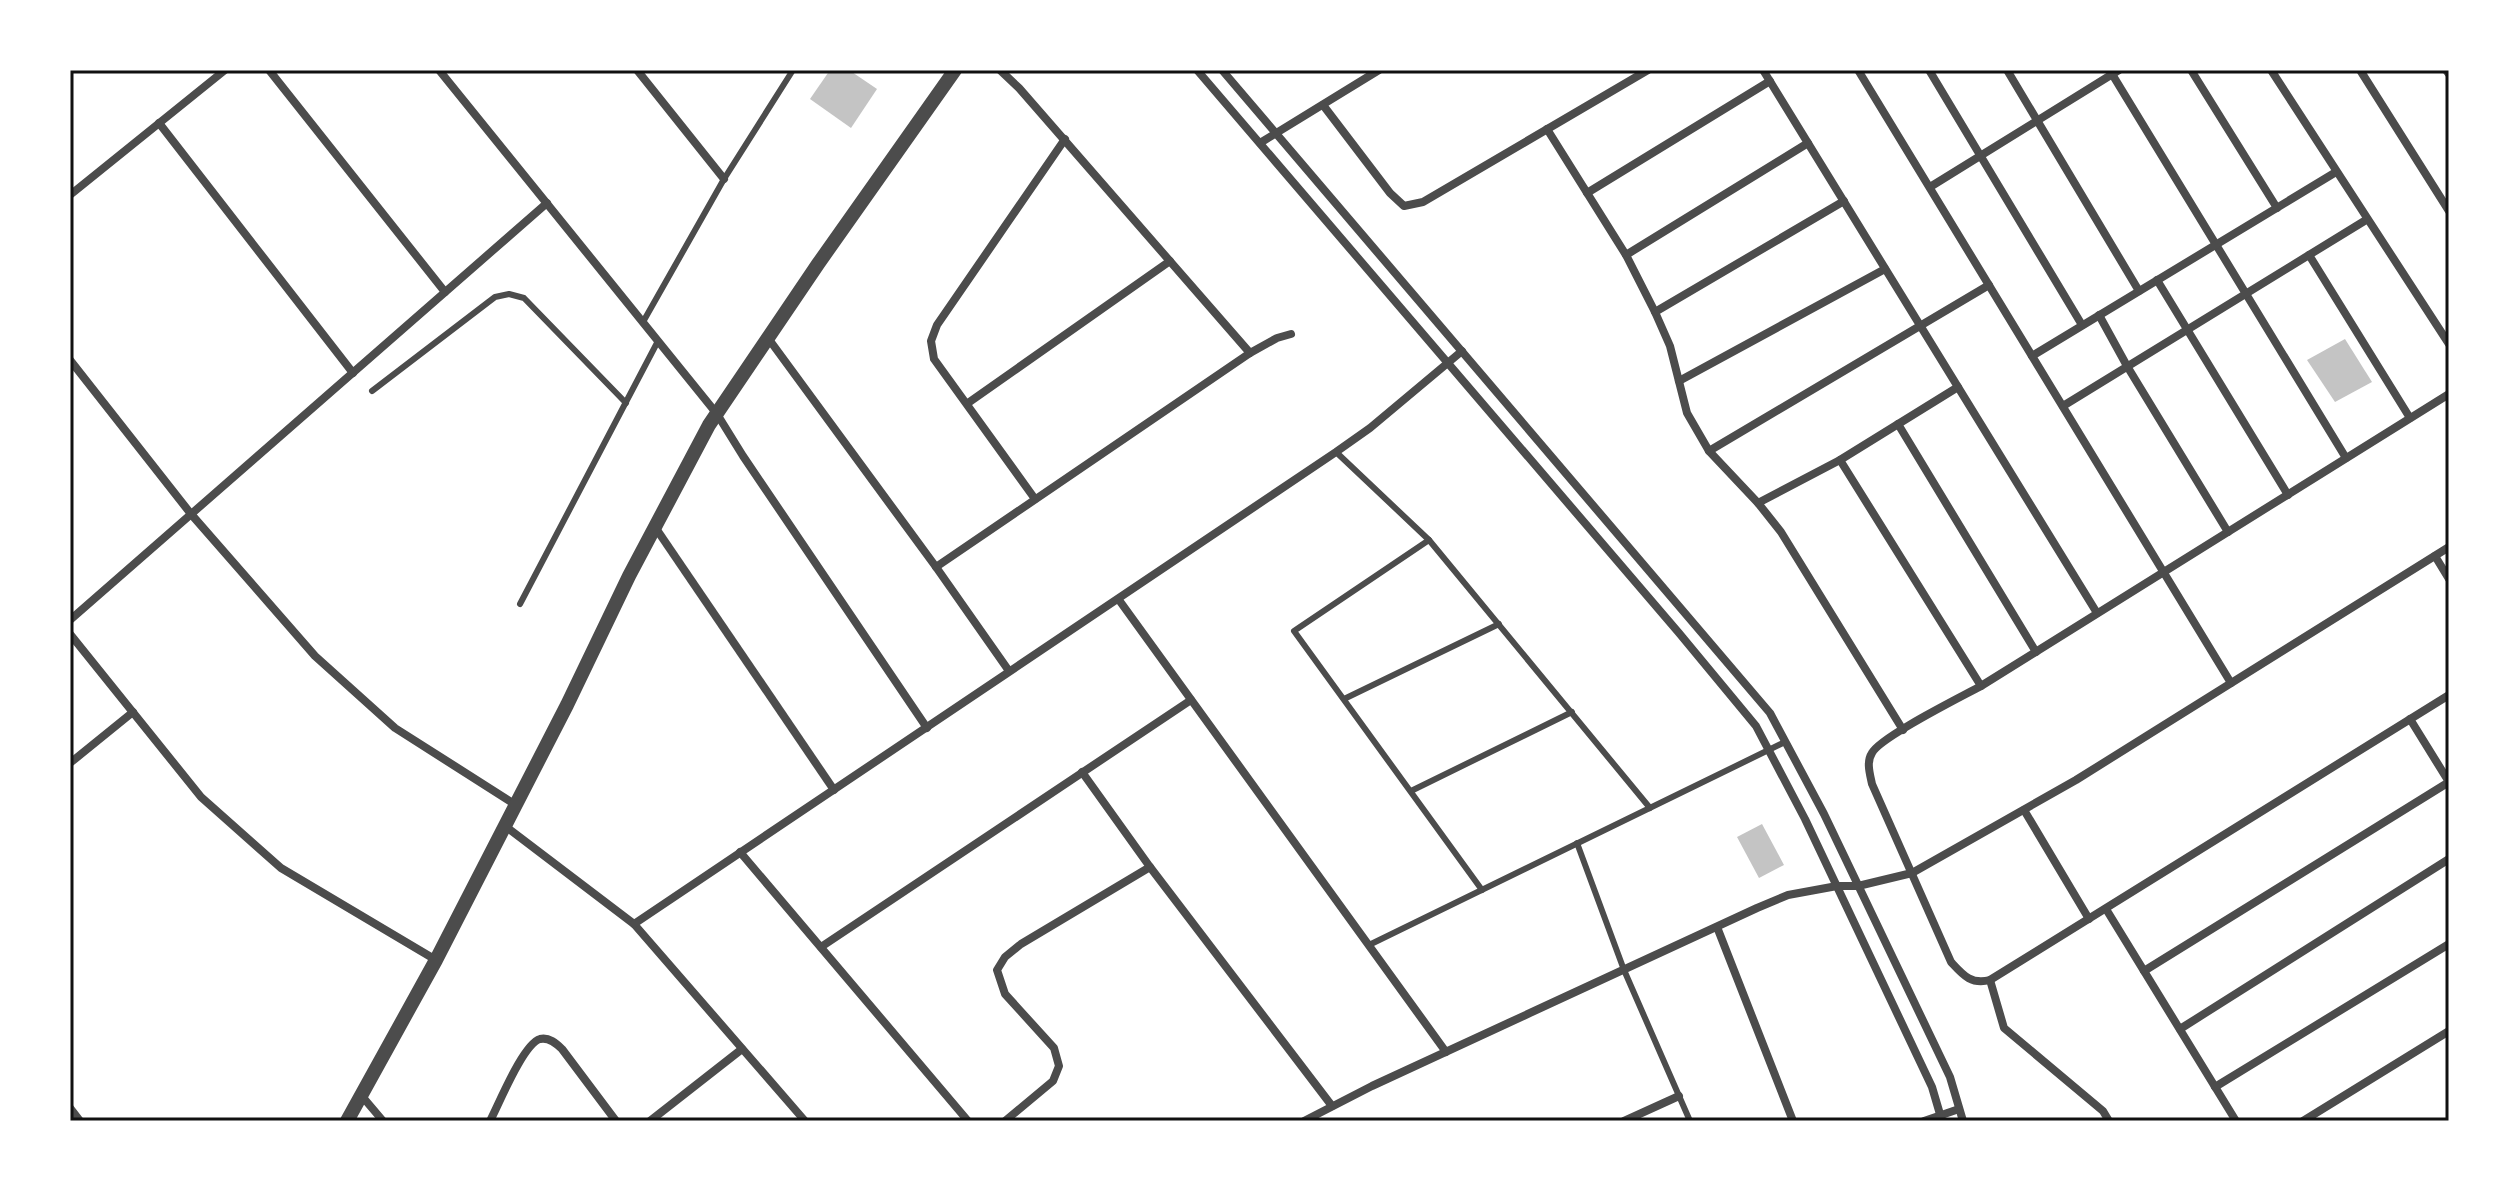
<svg xmlns="http://www.w3.org/2000/svg" width="2519" height="1191" font-family="Manrope,sans-serif">
  <rect width="100%" height="100%" fill="#fff"/>
  <g fill="#c4c4c4">
    <polygon points="830,70 849,70 877,89 851,128 810,99"/>
    <polygon points="2345,339 2372,382 2335,402 2307,360"/>
    <polygon points="1762,824 1784,865 1759,878 1737,837"/>
  </g>
  <g fill="none" stroke-linecap="round" stroke-linejoin="round">
    <g stroke="#4c4c4c" stroke-width="6">
      <polyline points="643,322 724,179 793,70"/>
      <polyline points="372,391 495,297 509,294 524,298 626,403"/>
      <polyline points="1336,452 1429,540 1650,808"/>
      <polyline points="1429,540 1294,631 1482,890"/>
      <polyline points="520,604 658,341"/>
      <polyline points="1344,699 1499,624"/>
      <polyline points="1411,791 1572,712"/>
      <polyline points="1577,843 1624,970 1690,1121"/>
      <polyline points="1369,945 1785,742"/>
    </g>
    <g stroke="#4c4c4c" stroke-width="8">
      <polyline points="269,70 445,292"/>
      <polyline points="439,70 717,414 743,456 927,728"/>
      <polyline points="637,70 724,179"/>
      <polyline points="1000,70 1019,88 1250,353"/>
      <polyline points="1197,70 1679,633 1756,726 1805,819 1932,1087 1942,1121"/>
      <polyline points="1222,70 1770,713 1824,814 1950,1077 1963,1121"/>
      <polyline points="1763,70 2097,613"/>
      <polyline points="1858,70 2231,683"/>
      <polyline points="1929,70 2082,325"/>
      <polyline points="2007,70 2139,291"/>
      <polyline points="2191,70 2277,208"/>
      <polyline points="2271,70 2449,344"/>
      <polyline points="2360,70 2449,211"/>
      <polyline points="2446,70 2449,74"/>
      <polyline points="2112,74 2346,458"/>
      <polyline points="1323,105 1390,193 1404,206 1423,202 1648,70"/>
      <polyline points="159,123 353,373"/>
      <polyline points="1547,129 1626,255 1655,312 1670,346 1687,413 1709,451 1758,503 1781,532 1903,730"/>
      <polyline points="1260,143 1379,70"/>
      <polyline points="1930,187 2119,70"/>
      <polyline points="1587,193 1770,81"/>
      <polyline points="70,195 225,70"/>
      <polyline points="1626,255 1808,143"/>
      <polyline points="2309,255 2410,418"/>
      <polyline points="2157,280 2288,495"/>
      <polyline points="1655,312 1844,201"/>
      <polyline points="2099,315 2127,366 2228,532"/>
      <polyline points="768,338 936,567 1009,671"/>
      <polyline points="2032,356 2336,172"/>
      <polyline points="70,360 191,514 315,656 395,728 516,805"/>
      <polyline points="1679,381 1885,269"/>
      <path d="M2449 394 1981 686C1961 697 1880 737 1872 753 1866 762 1870 774 1872 784L1951 962C1963 975 1971 985 1990 980L2449 695"/>
      <polyline points="968,403 1170,261"/>
      <polyline points="2063,406 2366,220"/>
      <polyline points="1898,424 2036,652"/>
      <polyline points="1709,451 1989,285"/>
      <polyline points="1840,460 1981,686"/>
      <polyline points="1035,499 934,359 931,341 937,325 1065,139"/>
      <polyline points="1758,503 1840,460 1958,387"/>
      <polyline points="655,527 834,790"/>
      <polyline points="2435,556 2449,579"/>
      <polyline points="936,567 1250,353 1277,338 1291,334"/>
      <polyline points="1119,600 1446,1052"/>
      <polyline points="70,620 547,203"/>
      <polyline points="70,634 201,797 281,868 436,960"/>
      <polyline points="2410,719 2449,782"/>
      <polyline points="70,763 133,712"/>
      <polyline points="1082,772 1150,867 1332,1106"/>
      <polyline points="2024,810 2089,919"/>
      <polyline points="505,826 634,924 805,1121"/>
      <polyline points="740,852 968,1121"/>
      <polyline points="2106,909 2236,1121"/>
      <path d="M634 924C868 767 1103 611 1336 452L1370 428 1462 351"/>
      <polyline points="1717,927 1793,1121"/>
      <polyline points="821,947 1191,700"/>
      <polyline points="2144,971 2449,782"/>
      <polyline points="1990,980 2004,1028 2103,1111 2109,1121"/>
      <polyline points="2180,1029 2449,859"/>
      <polyline points="2215,1087 2449,944"/>
      <polyline points="361,1095 383,1121"/>
      <polyline points="70,1108 80,1121"/>
      <path d="M490 1121C499 1104 523 1044 540 1039 549 1037 556 1043 562 1049L616 1121"/>
      <polyline points="650,1121 742,1049"/>
      <polyline points="1005,1121 1053,1081 1059,1066 1054,1048 1005,994 997,970 1005,957 1021,944 1150,867"/>
      <polyline points="1304,1121 1372,1086 1757,908 1788,895 1837,886 1858,886 1912,873 2076,780 2449,547"/>
      <polyline points="1624,1121 1679,1096"/>
      <polyline points="1924,1121 1959,1109"/>
      <polyline points="2303,1121 2449,1031"/>
    </g>
    <polyline stroke="#4c4c4c" stroke-width="14" points="347,1121 436,960 567,705 629,576 709,425 818,264 955,70"/>
  </g>
  <rect width="2519" height="1191" fill="none" stroke="#ffffff" stroke-width="144"/>
  <rect x="72" y="72" width="2375" height="1047" fill="none" stroke="#111" stroke-width="3"/>
</svg>
